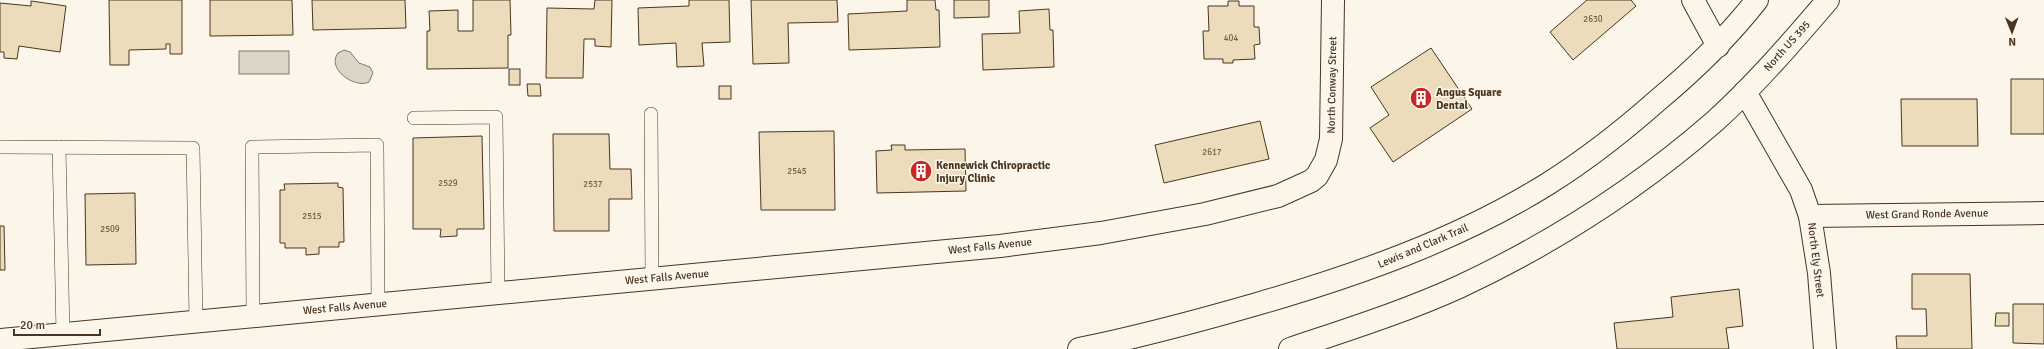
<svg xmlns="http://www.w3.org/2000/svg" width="2044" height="349" font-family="Signika,sans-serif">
  <rect width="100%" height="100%" fill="#fbf6e9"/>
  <g fill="#dcd4c6" stroke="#887966">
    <path d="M344 50 350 52 359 63 370 67 373 73 369 82C355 89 326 69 338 53Z"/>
    <rect x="239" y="51" width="50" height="23"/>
  </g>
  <g fill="#ecdcbc" stroke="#4a3520">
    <polygon points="109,0 182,0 182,54 170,54 170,44 166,44 166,49 129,50 129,65 110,65"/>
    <polygon points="210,0 292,0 293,35 210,36"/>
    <polygon points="312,0 405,0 406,28 313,30"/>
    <polygon points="473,0 510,0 511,35 508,35 508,68 427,69 427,31 430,31 429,11 458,10 458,31 473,31"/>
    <polygon points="595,0 612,0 611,47 595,46 595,39 584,39 583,78 546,78 547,8 594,9"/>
    <polygon points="689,0 729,0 730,42 702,43 704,66 677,67 676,43 639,45 638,8 689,6"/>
    <polygon points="751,0 837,0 838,22 788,23 789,63 753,64"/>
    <polygon points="907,0 935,0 936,10 939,10 940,47 849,50 848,14 907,11"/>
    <polygon points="954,0 989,0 989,17 954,18"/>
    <polygon points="1587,0 1631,0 1636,6 1573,60 1550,32"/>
    <polygon points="31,1 66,6 60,52 19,46 17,59 4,58 4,52 0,52 0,3 31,6"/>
    <polygon points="1228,1 1239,1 1239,6 1254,6 1254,27 1259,27 1260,44 1254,45 1255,59 1233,60 1233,63 1223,63 1223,59 1204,59 1203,31 1209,31 1208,6 1228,6"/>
    <polygon points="1049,9 1050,30 1053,30 1054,67 983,70 982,34 1020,33 1019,11"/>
    <polygon points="1431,48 1472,109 1393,162 1370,128 1389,115 1371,87"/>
    <rect x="509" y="69" width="11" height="16"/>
    <rect x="2011" y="79" width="33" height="55"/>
    <polygon points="527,84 540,84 541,96 528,96"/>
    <rect x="719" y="86" width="12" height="13"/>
    <polygon points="1901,99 1977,99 1978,146 1902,146"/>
    <polygon points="1260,121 1269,159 1164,183 1155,145"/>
    <polygon points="834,131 835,210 761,210 759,132"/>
    <polygon points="553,134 609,134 610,169 631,169 632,199 609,199 609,231 554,231"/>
    <polygon points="482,136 484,229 457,229 457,236 440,237 441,229 413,229 413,138"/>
    <polygon points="891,145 905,145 905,150 965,149 966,191 877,193 876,151 892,150"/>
    <polygon points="338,183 338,187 343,188 344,242 339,242 339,247 319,247 319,254 306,255 306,248 285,248 285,243 280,243 280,190 285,190 284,184"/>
    <polygon points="135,193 136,264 86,265 85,194"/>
    <polygon points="0,226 4,226 5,270 0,270"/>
    <polygon points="1912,274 1970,274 1972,349 1897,349 1896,336 1927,336 1926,309 1912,309"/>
    <polygon points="1739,289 1743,326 1726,328 1729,349 1617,349 1614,323 1673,317 1671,297"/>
    <polygon points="2013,304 2044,304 2044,344 2013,343"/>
    <polygon points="1996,313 2009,313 2009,326 1995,326"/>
  </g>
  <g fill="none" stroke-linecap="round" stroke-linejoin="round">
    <g stroke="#4a3520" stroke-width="14">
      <g id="service">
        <polyline points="651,114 652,279"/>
        <polyline points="414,118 496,117 498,293"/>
        <polyline points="0,147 193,148 196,321"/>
        <polyline points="59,147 63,334"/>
        <polyline points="253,316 252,147 377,145 378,304"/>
      </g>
    </g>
    <g stroke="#4a3520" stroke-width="24">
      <polyline id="minor" points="1810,216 2044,213"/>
    </g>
    <g stroke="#4a3520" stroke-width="24">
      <g id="tertiary">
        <polyline points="1693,0 1718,46"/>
        <polyline points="1745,92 1801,190 1810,216 1819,273 1825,349"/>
        <polyline points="0,340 1000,246 1101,233 1205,214 1278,196 1311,181 1317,176 1326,160 1331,139 1333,0"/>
      </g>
    </g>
    <g stroke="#4a3520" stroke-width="24">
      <g id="trunk">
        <path d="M1079 349C1139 337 1198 321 1257 304 1357 275 1457 240 1546 185 1586 160 1623 131 1658 100 1694 70 1728 37 1757 0"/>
        <path d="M1290 349C1346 330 1404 312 1459 287 1551 244 1637 189 1714 122 1755 85 1792 42 1828 0"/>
      </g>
    </g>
    <use href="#service" stroke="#fbf6e9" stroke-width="13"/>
    <use href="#minor" stroke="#fbf6e9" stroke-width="22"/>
    <use href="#tertiary" stroke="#fbf6e9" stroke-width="22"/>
    <use href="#trunk" stroke="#fbf6e9" stroke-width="22"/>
  </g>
  <defs>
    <g id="building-disc" transform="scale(1.15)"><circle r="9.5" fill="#c62828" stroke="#fbf6e9"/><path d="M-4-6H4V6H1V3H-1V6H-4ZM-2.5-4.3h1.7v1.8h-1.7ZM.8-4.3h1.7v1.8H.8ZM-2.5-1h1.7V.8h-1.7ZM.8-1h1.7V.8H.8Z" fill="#fff"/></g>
  </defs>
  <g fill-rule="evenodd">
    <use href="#building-disc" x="1421" y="98"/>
    <use href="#building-disc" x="921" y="171"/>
  </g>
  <g text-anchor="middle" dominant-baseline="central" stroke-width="3" stroke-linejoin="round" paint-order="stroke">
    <g font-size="9" fill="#725f47">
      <text x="1593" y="19">2630</text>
      <text x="1231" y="38">404</text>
      <text x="1212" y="152">2617</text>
      <text x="797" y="171">2545</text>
      <text x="448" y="183">2529</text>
      <text x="593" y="184">2537</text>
      <text x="312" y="216">2515</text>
      <text x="110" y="229">2509</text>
    </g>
    <g font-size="11" fill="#4a3520" stroke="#fbf6e9">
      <text transform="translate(1787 46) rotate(-48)">North US 395</text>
      <text transform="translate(1332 85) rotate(-89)">North Conway Street</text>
      <text transform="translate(1927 214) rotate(-1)">West Grand Ronde Avenue</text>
      <text transform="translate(990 246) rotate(-6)">West Falls Avenue</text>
      <text transform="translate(1423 246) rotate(-23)">Lewis and Clark Trail</text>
      <text transform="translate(1816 260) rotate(83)">North Ely Street</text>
      <text transform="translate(667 277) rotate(-5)">West Falls Avenue</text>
      <text transform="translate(345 307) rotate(-5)">West Falls Avenue</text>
    </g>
    <g font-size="11" font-weight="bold" fill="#4a3520" stroke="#fbf6e9" text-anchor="start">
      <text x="1436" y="92">Angus Square<tspan x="1436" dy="13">Dental</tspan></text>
      <text x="936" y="165">Kennewick Chiropractic<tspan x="936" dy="13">Injury Clinic</tspan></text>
    </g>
  </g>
  <g transform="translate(2012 32) rotate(179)" stroke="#fbf6e9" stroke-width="3" paint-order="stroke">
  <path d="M0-3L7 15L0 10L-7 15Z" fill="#4a3520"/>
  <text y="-6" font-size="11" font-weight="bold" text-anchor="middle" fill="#4a3520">N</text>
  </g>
  <path d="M14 329v6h86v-6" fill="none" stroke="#4a3520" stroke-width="2"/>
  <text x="20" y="329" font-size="12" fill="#4a3520" stroke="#fbf6e9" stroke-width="3" paint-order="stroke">20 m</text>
</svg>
